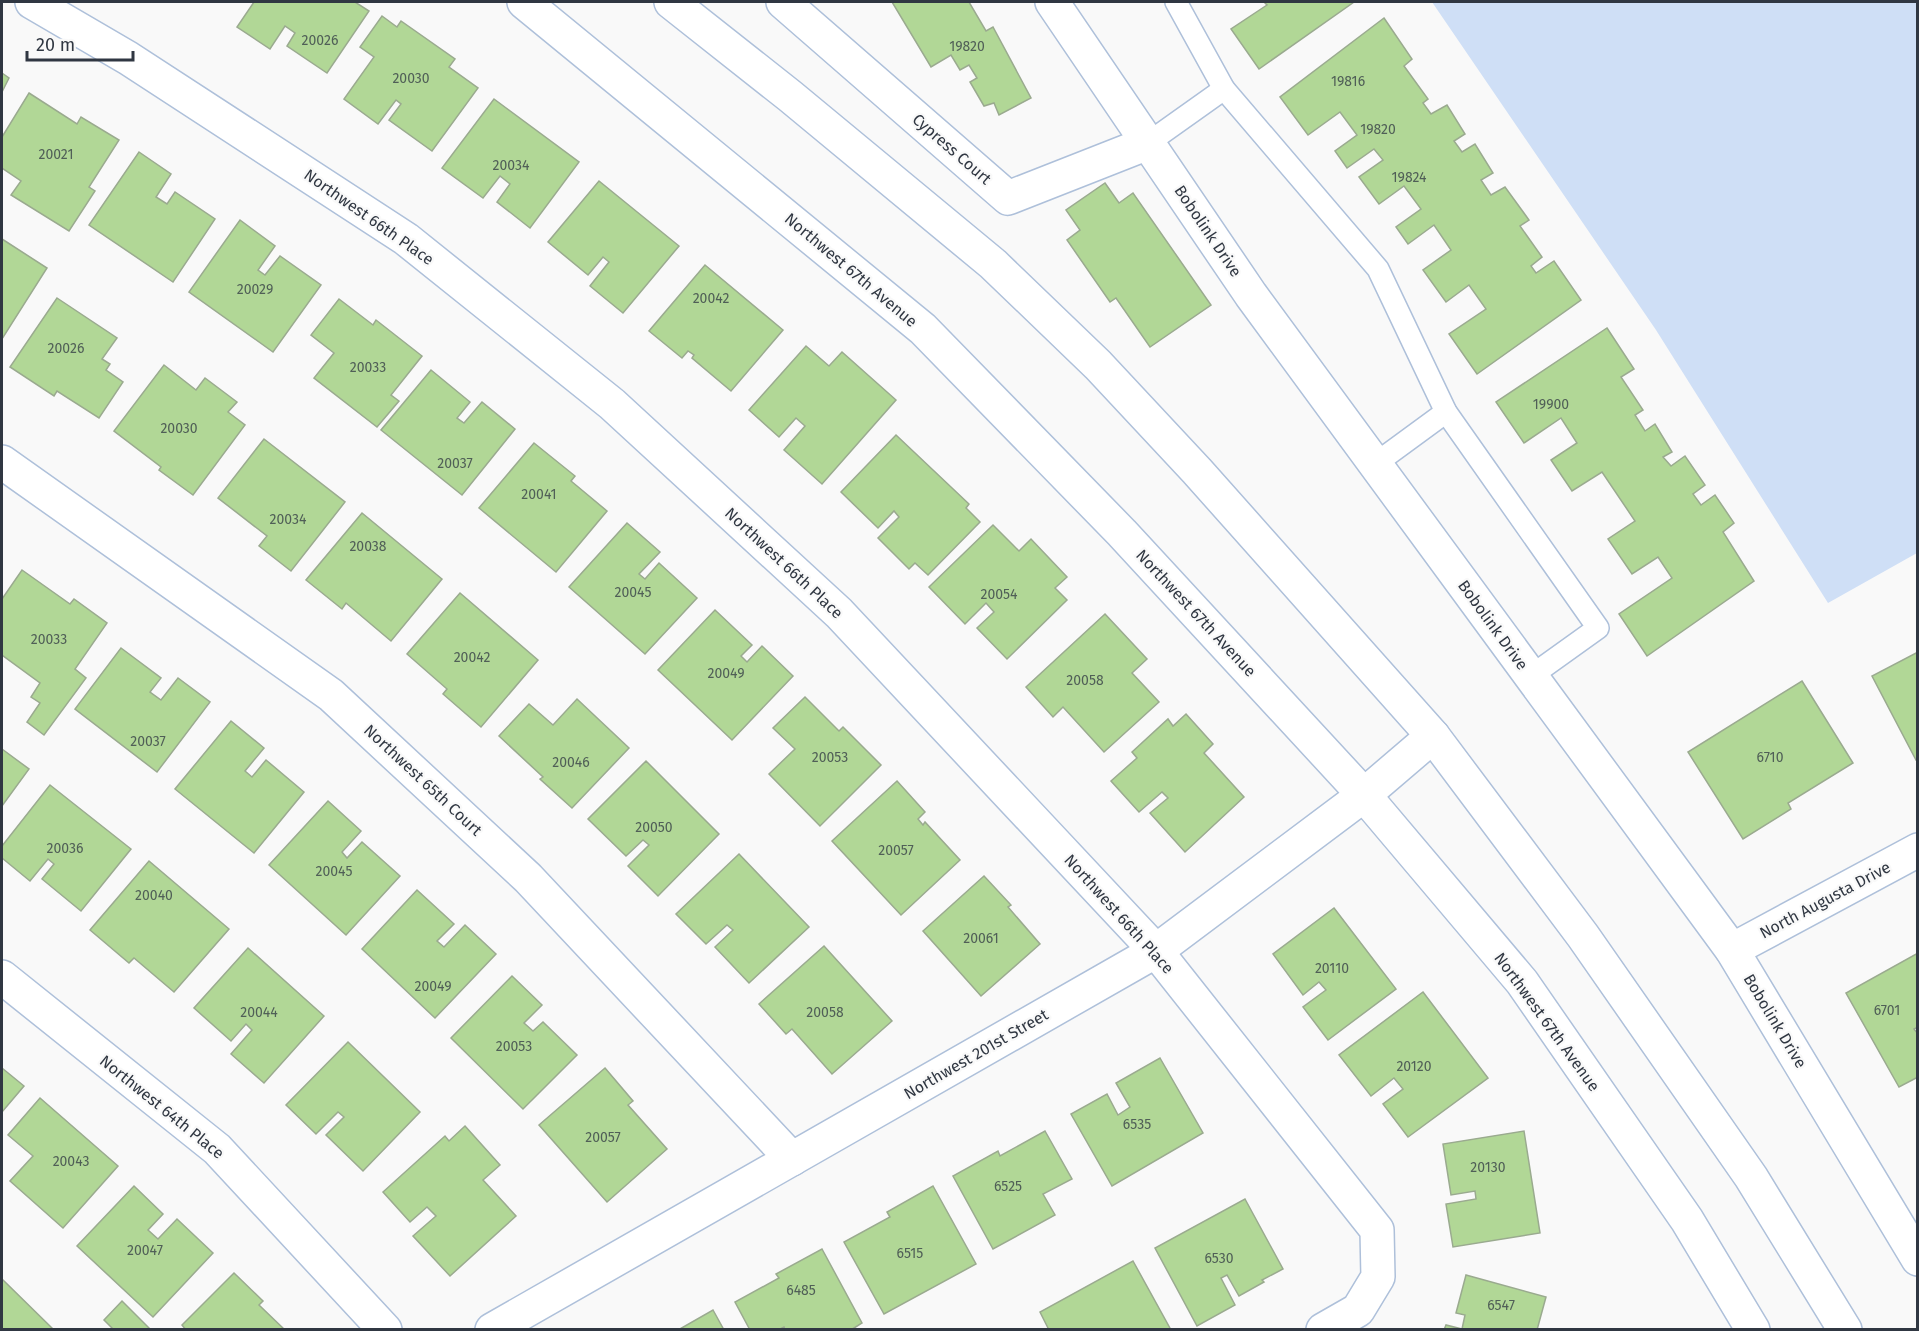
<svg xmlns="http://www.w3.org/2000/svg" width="1919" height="1331" font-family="'Fira Sans',sans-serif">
  <rect width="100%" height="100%" fill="#f9f9f9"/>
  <polygon fill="#cfdff6" points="1432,2 1917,2 1917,553 1828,603 1656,330"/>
  <g fill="#b1d796" stroke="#9aaa8f" stroke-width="1.5">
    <polygon points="254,2 355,2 369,11 327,73 287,46 295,33 285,26 270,49 237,27"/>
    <polygon points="892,2 969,2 986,31 993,27 1031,98 999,115 994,103 984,106 970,82 977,78 969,65 960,70 951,55 931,67"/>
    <polygon points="1264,2 1354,2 1259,69 1231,29 1267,5"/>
    <polygon points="382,16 397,27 401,21 455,59 449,67 478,88 432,151 389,120 401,104 396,100 378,124 344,99 374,57 360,47"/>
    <polygon points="1384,18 1412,59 1404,66 1428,99 1423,103 1431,114 1447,105 1465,134 1454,141 1462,152 1475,144 1493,173 1481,180 1491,195 1505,187 1529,220 1520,226 1542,257 1531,266 1536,273 1554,261 1581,300 1477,374 1449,334 1486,309 1469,285 1446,302 1423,270 1451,250 1434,225 1408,244 1396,227 1421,209 1404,186 1379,204 1359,177 1383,160 1374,149 1347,168 1335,151 1357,135 1340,112 1308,135 1280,97"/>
    <polygon points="2,73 9,78 2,92"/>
    <polygon points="29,93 77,124 81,117 119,140 89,187 95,191 69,231 11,195 21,181 2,168 2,137"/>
    <polygon points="494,99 579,162 530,228 497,202 510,184 500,176 483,198 442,168"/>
    <polygon points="139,152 171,174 156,197 167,204 175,192 215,219 173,282 89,225"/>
    <polygon points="599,181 679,246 623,313 590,286 609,262 603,257 588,275 548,242"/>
    <polygon points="1105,183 1119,203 1133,193 1211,305 1150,347 1116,298 1110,302 1067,240 1080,230 1066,210"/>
    <polygon points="240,220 275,246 258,270 265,275 280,256 321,285 273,352 189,292"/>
    <polygon points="2,239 47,268 2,339"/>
    <polygon points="705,265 783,330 731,391 692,358 694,355 688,351 682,358 649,331"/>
    <polygon points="57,298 117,338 102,359 110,364 106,370 123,382 99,418 57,391 54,396 10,367"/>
    <polygon points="339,299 373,325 376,320 422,356 391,395 399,401 377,427 314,378 334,353 311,335"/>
    <polygon points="1607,328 1634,369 1621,377 1643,410 1635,415 1645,431 1655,424 1672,452 1663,457 1671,466 1685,456 1705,485 1693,494 1701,505 1715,495 1734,523 1723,532 1754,581 1647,656 1619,614 1672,578 1658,557 1632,574 1608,539 1635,521 1602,472 1572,491 1551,460 1577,443 1561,418 1524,443 1496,402"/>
    <polygon points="806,346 829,366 842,352 896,400 822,484 784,450 805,426 796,418 779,437 749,410"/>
    <polygon points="164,365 196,390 205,378 237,402 228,412 245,425 193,495 159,470 161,467 114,431"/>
    <polygon points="431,370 470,402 457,418 464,423 482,402 515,429 462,495 381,430"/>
    <polygon points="896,435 969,504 966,508 980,522 928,575 915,563 909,569 878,538 899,517 894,511 878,528 841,492"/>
    <polygon points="264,439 345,502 291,571 259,546 267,536 218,498"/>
    <polygon points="534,443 575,476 571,481 607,511 556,572 479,508"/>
    <polygon points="362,513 442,579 391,641 346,603 342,609 306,580"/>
    <polygon points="627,523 660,552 639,574 645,579 659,563 697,598 645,654 569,587"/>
    <polygon points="993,525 1019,551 1031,539 1067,577 1055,588 1067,600 1007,659 977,628 994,612 986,603 965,624 929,587"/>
    <polygon points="22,570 70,604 74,599 107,623 75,669 86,678 44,735 27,722 40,703 31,697 40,683 2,655 2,599"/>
    <polygon points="460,593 538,660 481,727 443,694 447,689 407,654"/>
    <polygon points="715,610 752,645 741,656 747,662 762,646 793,676 732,740 658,670"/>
    <polygon points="1105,614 1147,659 1132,673 1159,702 1104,752 1063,707 1053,717 1026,687"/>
    <polygon points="121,648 161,678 150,692 161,700 178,678 210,702 157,772 75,709"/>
    <polygon points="1918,652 1918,759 1916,760 1872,676"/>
    <polygon points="1802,681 1853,763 1788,803 1791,809 1743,839 1688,752"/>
    <polygon points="805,697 839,731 843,727 881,765 820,826 769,774 795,749 773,728"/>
    <polygon points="577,699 629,748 572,808 540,779 543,777 499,736 529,704 553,725"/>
    <polygon points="1186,714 1213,744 1204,753 1244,797 1185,852 1150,813 1168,798 1162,792 1139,812 1111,781 1137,758 1132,752 1168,719 1173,726"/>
    <polygon points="231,721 264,748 245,771 252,777 266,760 304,792 254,853 175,789"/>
    <polygon points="2,749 29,769 2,806"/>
    <polygon points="646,761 719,834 658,896 628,866 649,845 643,840 626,856 588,819"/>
    <polygon points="897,781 925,812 918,819 923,825 925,822 960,860 901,915 832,841"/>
    <polygon points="50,785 131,849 81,911 42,879 54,864 48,859 30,881 2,858 2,846"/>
    <polygon points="328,801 361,831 342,852 347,858 362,842 400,876 346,935 269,865"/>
    <polygon points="739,854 809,927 749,983 715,947 733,930 727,925 706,944 676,914"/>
    <polygon points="149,861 229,929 174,992 134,958 129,963 90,930"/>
    <polygon points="984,876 1011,905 1008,907 1040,944 981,996 923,931"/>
    <polygon points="417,890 454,924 437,941 444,947 465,925 496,954 435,1018 362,949"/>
    <polygon points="1334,908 1396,989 1328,1040 1303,1007 1326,990 1319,982 1303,995 1273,954"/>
    <polygon points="824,946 892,1021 832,1074 792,1029 786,1034 759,1004"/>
    <polygon points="248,948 324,1016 264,1083 231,1054 252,1030 246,1024 231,1041 194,1008"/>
    <polygon points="1918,953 1918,1027 1914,1029 1918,1034 1918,1077 1899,1087 1846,993"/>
    <polygon points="512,976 542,1005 524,1023 533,1031 543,1022 577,1055 523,1109 451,1038"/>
    <polygon points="1423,992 1488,1078 1408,1137 1383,1104 1403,1089 1394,1078 1371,1096 1339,1055"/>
    <polygon points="348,1042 420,1112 363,1171 326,1135 344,1117 338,1112 316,1134 286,1105"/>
    <polygon points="1160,1058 1203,1133 1112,1186 1071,1114 1107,1094 1118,1115 1130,1107 1116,1083"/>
    <polygon points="2,1068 24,1086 2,1112"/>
    <polygon points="605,1068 633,1101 628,1105 667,1149 607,1202 539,1125"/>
    <polygon points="40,1098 118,1166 63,1228 10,1181 33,1156 8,1135"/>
    <polygon points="465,1126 500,1165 483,1180 516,1216 450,1276 413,1236 436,1216 427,1207 410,1222 383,1192 445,1136 449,1141"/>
    <polygon points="1045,1131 1072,1179 1043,1194 1055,1215 993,1249 953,1176 998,1151 1000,1156"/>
    <polygon points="1524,1131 1540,1233 1453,1247 1446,1204 1476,1199 1475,1191 1451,1195 1443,1144"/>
    <polygon points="134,1186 163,1214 148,1230 158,1239 177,1219 213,1253 153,1317 77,1246"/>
    <polygon points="933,1186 976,1264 884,1314 844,1242 890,1217 887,1212"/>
    <polygon points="1245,1199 1283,1269 1262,1280 1264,1282 1239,1296 1227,1275 1221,1278 1235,1305 1197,1326 1155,1248"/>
    <polygon points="822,1249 862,1323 851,1330 785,1330 784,1327 778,1330 750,1330 735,1302 779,1278 776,1274"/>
    <polygon points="1133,1261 1171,1330 1049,1330 1040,1312"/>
    <polygon points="234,1273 263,1301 259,1305 285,1330 186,1330 182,1325"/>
    <polygon points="1466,1275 1546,1297 1537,1330 1444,1330 1446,1325 1462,1329 1465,1315 1456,1313"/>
    <polygon points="2,1279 54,1330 2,1330"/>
    <polygon points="122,1301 150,1329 114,1330 104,1320"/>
    <polygon points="713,1310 724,1330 678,1330"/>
  </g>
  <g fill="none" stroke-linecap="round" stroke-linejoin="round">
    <g stroke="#aec0da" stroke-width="24">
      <g id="service">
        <polyline points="1176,2 1224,89 1378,269 1446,412 1598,628 1531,676"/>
        <polyline points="1148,143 1224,89"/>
        <polyline points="1375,464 1446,412"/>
      </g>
    </g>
    <g stroke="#aec0da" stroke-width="36">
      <g id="minor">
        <polyline points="32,2 128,58 406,239 612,404 839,613 1156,951 1377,1230 1378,1277 1358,1310 1323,1330"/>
        <polyline points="783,2 1008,198 1148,143"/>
        <polyline points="1052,2 1251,295 1732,950 1918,1259"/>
        <polyline points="2,462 331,695 528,878 792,1159"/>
        <polyline points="1732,950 1918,850"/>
        <polyline points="2,977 217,1149 385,1330"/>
        <polyline points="492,1330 1156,951 1364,795 1433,736"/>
      </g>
    </g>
    <g stroke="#aec0da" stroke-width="36">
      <g id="secondary">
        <polyline points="524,2 923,329 1122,533 1364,795 1522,982 1687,1220 1753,1330"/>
        <polyline points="671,2 790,96 993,264 1098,365 1197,471 1433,736 1583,936 1751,1177 1845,1330"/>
      </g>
    </g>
    <use href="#service" stroke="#fff" stroke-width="21"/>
    <use href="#minor" stroke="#fff" stroke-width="33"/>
    <use href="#secondary" stroke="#fff" stroke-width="33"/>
  </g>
  <g text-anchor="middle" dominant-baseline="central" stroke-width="4.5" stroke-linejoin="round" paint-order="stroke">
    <g font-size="14" fill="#505f57">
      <text x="320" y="40">20026</text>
      <text x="967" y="46">19820</text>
      <text x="411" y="78">20030</text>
      <text x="1348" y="81">19816</text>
      <text x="1378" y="129">19820</text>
      <text x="56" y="154">20021</text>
      <text x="511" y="165">20034</text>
      <text x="1409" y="177">19824</text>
      <text x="255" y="289">20029</text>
      <text x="711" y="298">20042</text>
      <text x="66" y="348">20026</text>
      <text x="368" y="367">20033</text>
      <text x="1551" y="404">19900</text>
      <text x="179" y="428">20030</text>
      <text x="455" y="463">20037</text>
      <text x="539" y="494">20041</text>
      <text x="288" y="519">20034</text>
      <text x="368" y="546">20038</text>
      <text x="633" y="592">20045</text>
      <text x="999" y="594">20054</text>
      <text x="49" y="639">20033</text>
      <text x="472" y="657">20042</text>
      <text x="726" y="673">20049</text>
      <text x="1085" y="680">20058</text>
      <text x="148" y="741">20037</text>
      <text x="830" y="757">20053</text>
      <text x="1770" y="757">6710</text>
      <text x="571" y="762">20046</text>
      <text x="654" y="827">20050</text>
      <text x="65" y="848">20036</text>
      <text x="896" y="850">20057</text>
      <text x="334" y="871">20045</text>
      <text x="154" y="895">20040</text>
      <text x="981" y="938">20061</text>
      <text x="1332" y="968">20110</text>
      <text x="433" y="986">20049</text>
      <text x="1887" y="1010">6701</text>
      <text x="259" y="1012">20044</text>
      <text x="825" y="1012">20058</text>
      <text x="514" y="1046">20053</text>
      <text x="1414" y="1066">20120</text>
      <text x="1137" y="1124">6535</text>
      <text x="603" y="1137">20057</text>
      <text x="71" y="1161">20043</text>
      <text x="1488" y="1167">20130</text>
      <text x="1008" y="1186">6525</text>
      <text x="145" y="1250">20047</text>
      <text x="910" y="1253">6515</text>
      <text x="1219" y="1258">6530</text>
      <text x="801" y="1290">6485</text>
      <text x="1501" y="1305">6547</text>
    </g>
    <g font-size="16" fill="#303742" stroke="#f9f9f9">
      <text transform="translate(952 149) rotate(41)">Cypress Court</text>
      <text transform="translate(369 217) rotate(35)">Northwest 66th Place</text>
      <text transform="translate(1208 231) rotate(56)">Bobolink Drive</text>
      <text transform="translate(851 270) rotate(40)">Northwest 67th Avenue</text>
      <text transform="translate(784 563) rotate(43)">Northwest 66th Place</text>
      <text transform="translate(1196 613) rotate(47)">Northwest 67th Avenue</text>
      <text transform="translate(1493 625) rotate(54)">Bobolink Drive</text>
      <text transform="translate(423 780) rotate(43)">Northwest 65th Court</text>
      <text transform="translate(1825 900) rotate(-28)">North Augusta Drive</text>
      <text transform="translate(1119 914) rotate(48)">Northwest 66th Place</text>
      <text transform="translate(1775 1021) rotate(59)">Bobolink Drive</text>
      <text transform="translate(1547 1022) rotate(54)">Northwest 67th Avenue</text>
      <text transform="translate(976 1054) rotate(-30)">Northwest 201st Street</text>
      <text transform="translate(162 1107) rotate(39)">Northwest 64th Place</text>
    </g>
  </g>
  <rect width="1919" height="1331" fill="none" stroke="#303742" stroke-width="6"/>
  <path d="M27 51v9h106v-9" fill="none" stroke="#303742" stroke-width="3"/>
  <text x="36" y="51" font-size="18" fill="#303742" stroke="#f9f9f9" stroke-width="4.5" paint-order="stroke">20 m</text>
</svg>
